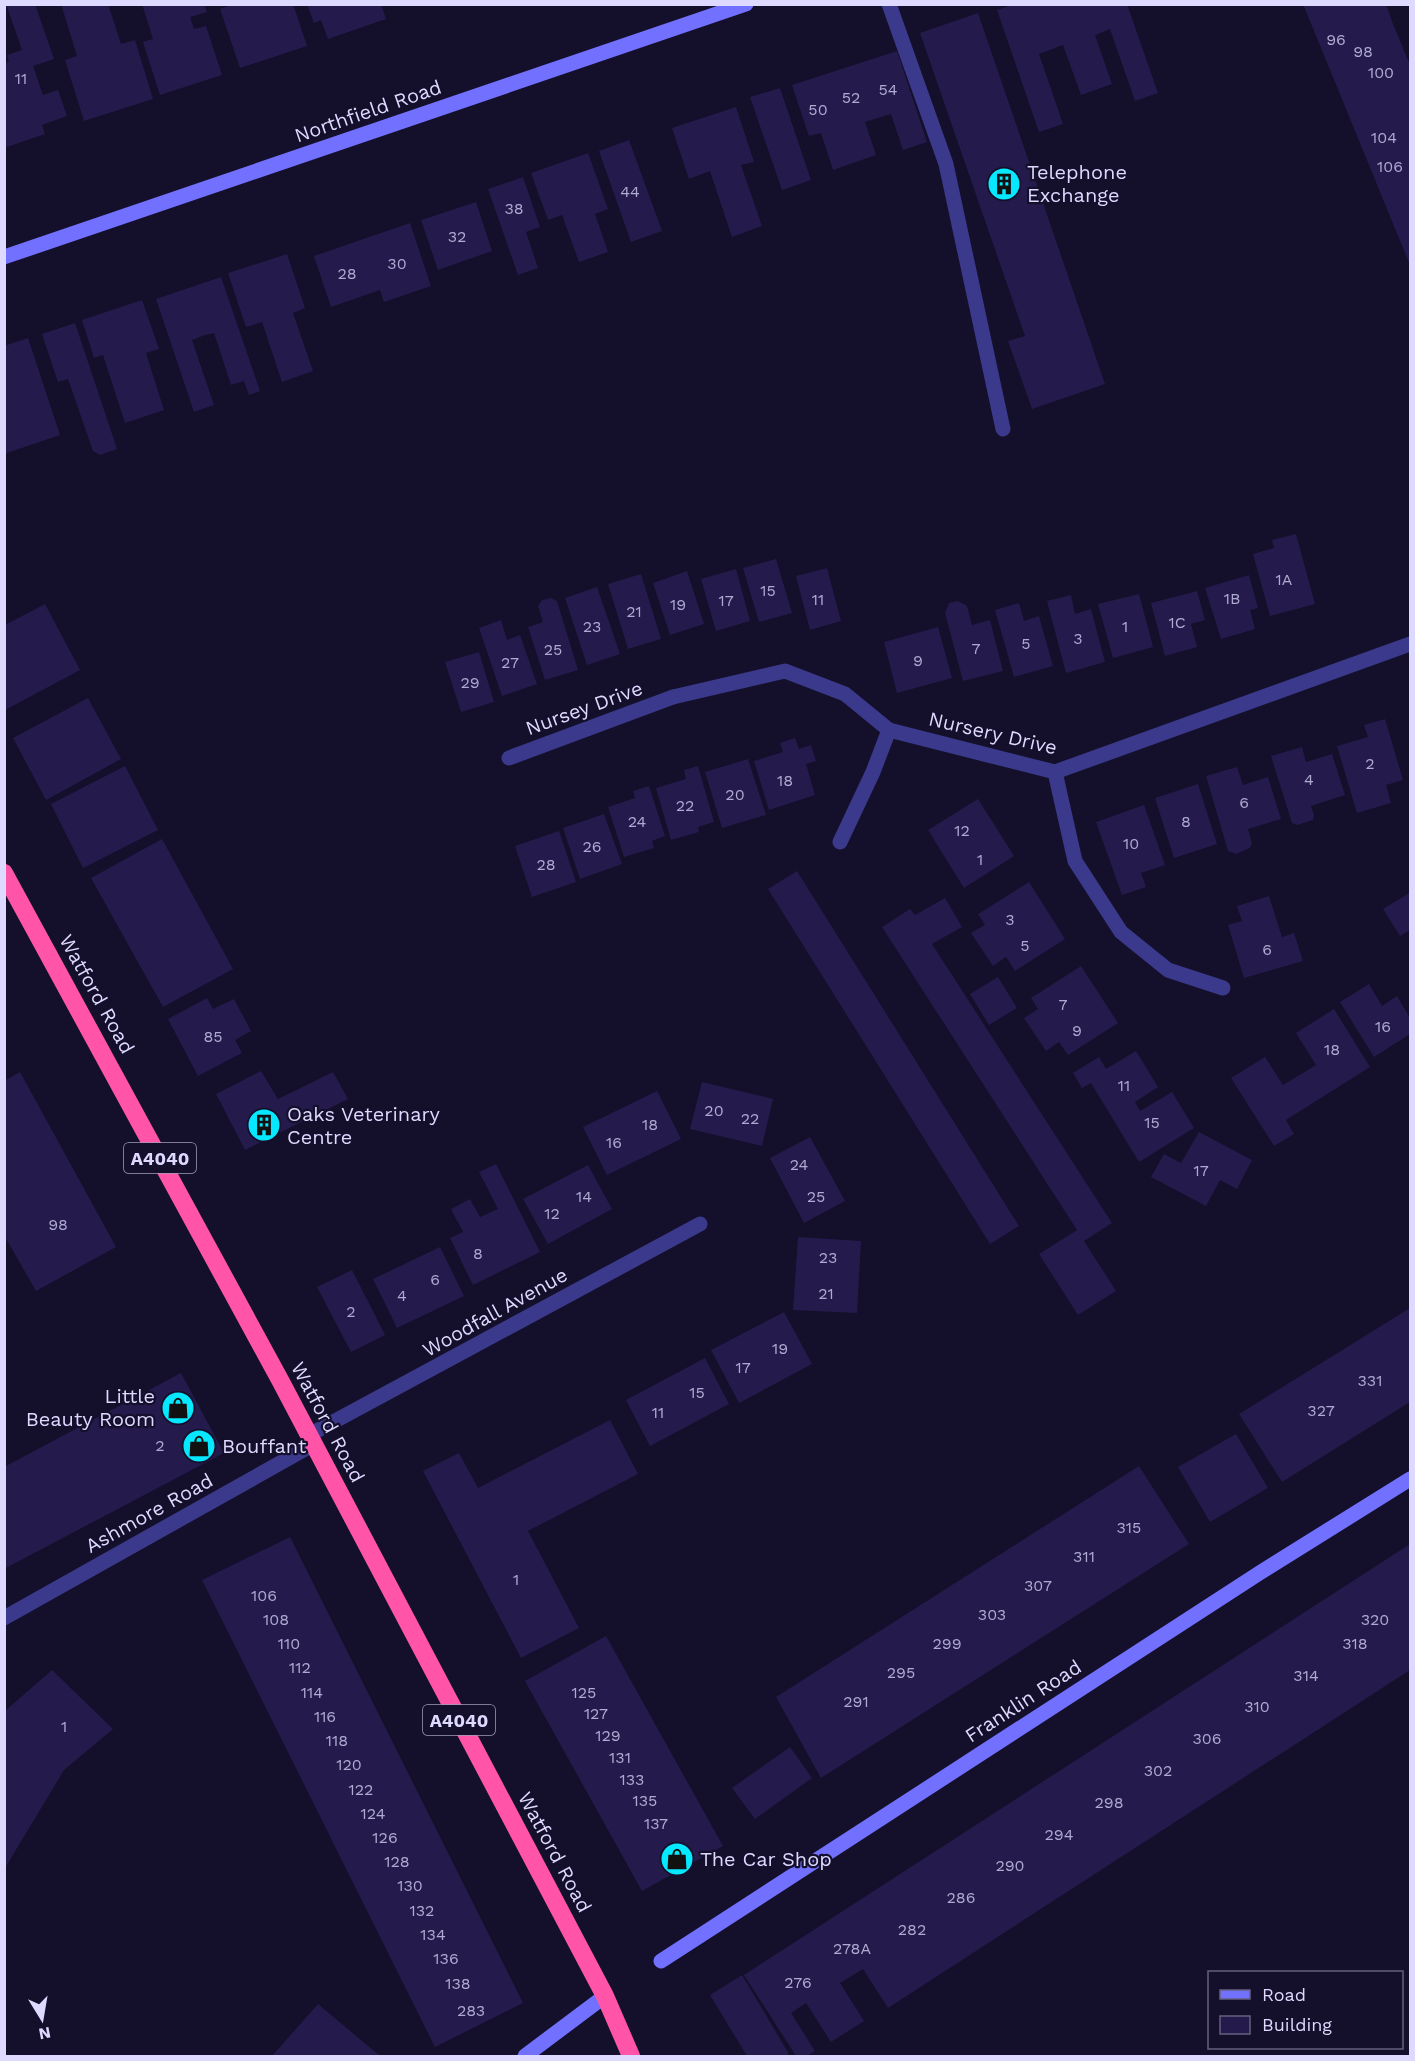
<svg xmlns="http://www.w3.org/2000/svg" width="1415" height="2061" font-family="'Work Sans',sans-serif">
  <rect width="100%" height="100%" fill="#140f2a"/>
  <g fill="#241b4c">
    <polygon points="6,4 35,4 54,59 33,66 43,95 58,90 67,116 42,125 45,134 4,148 4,63 9,62 7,55 22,50"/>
    <polygon points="61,4 108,4 121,44 135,40 153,99 84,121 65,60 77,56"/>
    <polygon points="142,4 204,4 207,12 190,17 194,29 206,26 222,75 160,95 143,42 153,39"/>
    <polygon points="233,4 293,4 307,46 240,68 220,9"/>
    <polygon points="307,4 381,4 386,19 328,39 321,20 314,23"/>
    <polygon points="1014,4 1127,4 1158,93 1135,101 1110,29 1095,35 1112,84 1081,95 1063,45 1039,54 1063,124 1039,132 997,10"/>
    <polygon points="1303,4 1386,4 1393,24 1410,65 1410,265"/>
    <polygon points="978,13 1105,384 1032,409 1008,341 1025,336 920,33"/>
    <polygon points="897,51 927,142 903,150 891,114 865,122 876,155 833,170 821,133 809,136 792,85"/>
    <polygon points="780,88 811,180 782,190 750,97"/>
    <polygon points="736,107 754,162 741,165 762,226 732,237 710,171 689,179 672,128"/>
    <polygon points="629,140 662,231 631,242 599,151"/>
    <polygon points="588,153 608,209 595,214 608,252 579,262 562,215 548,220 531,173"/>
    <polygon points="523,177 540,227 526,232 538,268 518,275 488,189"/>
    <polygon points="476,202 492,251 438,270 421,220"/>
    <polygon points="410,223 431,286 384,302 380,290 331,307 314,256"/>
    <polygon points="287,254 305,308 293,313 313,371 282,382 262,322 246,327 228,273"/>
    <polygon points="221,277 260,391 249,395 244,381 231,385 214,333 205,335 192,340 214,405 194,412 156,299"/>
    <polygon points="142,300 159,349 146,353 164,410 125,423 103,355 94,358 82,320"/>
    <polygon points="75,323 117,449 100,455 93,451 68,379 58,382 42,334"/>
    <polygon points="28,338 60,435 4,454 4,346"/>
    <polygon points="1296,534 1315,604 1270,616 1253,554 1274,548 1272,540"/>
    <polygon points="776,559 792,613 759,622 743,568"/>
    <polygon points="827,568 841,621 810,630 796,576"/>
    <polygon points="736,569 750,621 716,631 701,579"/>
    <polygon points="687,571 704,624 670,635 653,583"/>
    <polygon points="641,574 661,639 628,649 608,584"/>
    <polygon points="1249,575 1258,608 1250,610 1255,629 1221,639 1205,588"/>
    <polygon points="597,587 620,654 587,665 565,598"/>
    <polygon points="1197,591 1205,620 1191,624 1197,647 1165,656 1151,603"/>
    <polygon points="1139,594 1153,647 1113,658 1098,604"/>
    <polygon points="1071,595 1075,614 1091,609 1105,662 1066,673 1047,601"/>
    <polygon points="551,598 557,601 578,670 545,680 528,627 543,622 538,606 542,600"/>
    <polygon points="958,601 967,606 972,625 990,620 1003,671 963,681 945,613 949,603"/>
    <polygon points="1019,603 1024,621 1039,616 1053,666 1014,677 995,610"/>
    <polygon points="45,604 80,670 5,710 5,625"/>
    <polygon points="501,620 507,640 520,635 537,684 502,696 479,628"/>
    <polygon points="938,627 952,678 897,693 884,642"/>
    <polygon points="479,652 494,702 461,712 445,662"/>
    <polygon points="88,698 121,759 46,800 13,738"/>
    <polygon points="1385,719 1403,780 1386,785 1391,803 1357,813 1337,746 1368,737 1364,725"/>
    <polygon points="795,738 799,749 811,745 816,761 806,764 815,795 769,810 754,761 783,752 780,743"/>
    <polygon points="1302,747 1306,762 1332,754 1345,795 1311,806 1314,815 1313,820 1297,825 1292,823 1271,756"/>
    <polygon points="748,759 766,815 722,828 705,772"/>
    <polygon points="125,766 158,830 83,868 51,804"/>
    <polygon points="698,766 714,822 698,827 699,832 671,840 656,788 686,779 684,770"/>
    <polygon points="1237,767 1243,785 1268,777 1281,819 1248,829 1252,843 1250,848 1236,854 1228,851 1206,776"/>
    <polygon points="1198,784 1217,844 1174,858 1155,798"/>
    <polygon points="649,786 665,836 652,841 654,848 624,857 608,807 635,798 633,791"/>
    <polygon points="978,799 1014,856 964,888 928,830"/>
    <polygon points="1144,805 1165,865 1141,873 1146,887 1122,895 1096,822"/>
    <polygon points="604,814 622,864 580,879 563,828"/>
    <polygon points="559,831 576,882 532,897 515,846"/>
    <polygon points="162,839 233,969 163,1007 91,878"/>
    <polygon points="797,871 1019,1226 990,1244 768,889"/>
    <polygon points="1029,882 1065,939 1015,971 1006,957 993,966 971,933 985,925 978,914"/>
    <polygon points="1409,893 1410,896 1410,930 1400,936 1383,909"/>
    <polygon points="1269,896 1282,937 1294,933 1303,961 1244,978 1228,925 1242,921 1237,906"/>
    <polygon points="945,898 962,927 932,944 1112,1223 1084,1241 1116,1291 1078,1315 1039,1254 1077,1230 882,927 910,909 915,915"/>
    <polygon points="1081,966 1118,1023 1068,1055 1059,1042 1046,1051 1024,1018 1038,1009 1031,998"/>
    <polygon points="998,977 1017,1008 989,1025 970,994"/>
    <polygon points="1369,984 1382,1006 1397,996 1410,1018 1410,1034 1374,1057 1340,1002"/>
    <polygon points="207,998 213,1009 234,999 251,1031 235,1040 242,1053 198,1076 168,1019"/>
    <polygon points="1334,1009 1370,1067 1286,1120 1294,1134 1274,1146 1231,1078 1265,1057 1283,1085 1316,1065 1296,1033"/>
    <polygon points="1136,1051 1158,1087 1135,1102 1140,1111 1172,1092 1194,1128 1139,1162 1091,1083 1082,1088 1073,1073 1099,1057 1106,1069"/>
    <polygon points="261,1071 278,1099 333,1072 348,1099 245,1150 216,1094"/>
    <polygon points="20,1072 116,1247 36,1291 4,1235 4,1081"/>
    <polygon points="702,1082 773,1099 762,1146 690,1129"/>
    <polygon points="657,1091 681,1139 607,1175 583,1127"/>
    <polygon points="1199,1132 1252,1160 1237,1189 1220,1180 1206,1206 1151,1177 1164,1154 1181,1163"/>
    <polygon points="810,1137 845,1201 804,1223 770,1158"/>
    <polygon points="496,1164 540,1252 473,1285 450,1238 463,1232 451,1209 470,1199 480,1217 498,1209 479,1172"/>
    <polygon points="588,1165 612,1209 548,1244 523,1199"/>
    <polygon points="798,1237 861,1241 857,1313 793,1310"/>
    <polygon points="440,1247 464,1296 397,1328 373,1279"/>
    <polygon points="352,1270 385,1335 351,1352 317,1287"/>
    <polygon points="1410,1308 1410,1402 1282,1482 1239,1414"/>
    <polygon points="784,1312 812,1364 739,1403 711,1350"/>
    <polygon points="705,1358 729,1404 650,1446 626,1400"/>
    <polygon points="181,1373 224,1453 4,1569 4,1467"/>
    <polygon points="610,1420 638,1474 528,1531 579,1628 521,1658 423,1471 459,1453 478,1488"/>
    <polygon points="1236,1434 1268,1488 1210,1522 1178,1467"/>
    <polygon points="1139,1466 1189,1544 821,1778 776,1697"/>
    <polygon points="290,1537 523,2003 435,2047 202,1580"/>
    <polygon points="1410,1544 1410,1670 888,2008 863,1969 840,1983 864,2021 831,2042 806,2003 791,2013 815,2051 807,2056 796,2056 744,1975"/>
    <polygon points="606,1636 723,1846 642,1891 525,1681"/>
    <polygon points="52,1670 113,1729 64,1770 5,1868 5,1711"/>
    <polygon points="790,1747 812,1778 755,1819 732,1788"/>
    <polygon points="742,1975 789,2054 784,2056 747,2056 710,1995"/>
    <polygon points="318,2004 380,2056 272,2056"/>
  </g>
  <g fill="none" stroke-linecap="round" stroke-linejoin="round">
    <g stroke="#3b398b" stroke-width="15">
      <polyline points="889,4 946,164 1003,429"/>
      <polyline points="509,758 673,697"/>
    </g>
    <g stroke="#3b398b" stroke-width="15">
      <polyline points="673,697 785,671 845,694 889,730 1055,772 1410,644"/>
      <polyline points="1055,772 1075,861 1121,932 1168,970 1223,988"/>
      <polyline points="840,842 873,772 889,730"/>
      <polyline points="309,1435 700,1224"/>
      <polyline points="4,1618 314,1444"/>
    </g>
    <g stroke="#7270ff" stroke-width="15">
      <polyline points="4,257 746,4"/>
      <polyline points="661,1961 1261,1572 1410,1479"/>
      <polyline points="525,2056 605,1996"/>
    </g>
    <polyline stroke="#ff54a7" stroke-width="18" points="4,873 280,1380 605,1996 631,2056"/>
  </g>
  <defs>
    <g id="building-disc" transform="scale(1.725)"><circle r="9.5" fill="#05e8ff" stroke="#140f2a"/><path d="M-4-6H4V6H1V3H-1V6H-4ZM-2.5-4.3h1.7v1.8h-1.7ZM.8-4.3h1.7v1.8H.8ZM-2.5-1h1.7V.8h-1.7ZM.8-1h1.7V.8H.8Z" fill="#111"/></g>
    <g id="shop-disc" transform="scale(1.725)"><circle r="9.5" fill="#05e8ff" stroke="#140f2a"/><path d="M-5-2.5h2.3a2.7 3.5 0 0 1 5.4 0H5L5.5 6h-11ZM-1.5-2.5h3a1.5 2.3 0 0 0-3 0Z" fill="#111"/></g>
  </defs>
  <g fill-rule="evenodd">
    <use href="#building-disc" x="1004" y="184"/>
    <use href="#building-disc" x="264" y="1125"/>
    <use href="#shop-disc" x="178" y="1408"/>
    <use href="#shop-disc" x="199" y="1446"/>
    <use href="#shop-disc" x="677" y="1859"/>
  </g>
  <g text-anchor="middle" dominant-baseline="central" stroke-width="4.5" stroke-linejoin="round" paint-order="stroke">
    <g font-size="16" fill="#afaad2">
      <text x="1336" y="39">96</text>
      <text x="1363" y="51">98</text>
      <text x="1381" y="72">100</text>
      <text x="21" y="78">11</text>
      <text x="888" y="89">54</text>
      <text x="851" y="97">52</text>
      <text x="818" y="109">50</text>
      <text x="1384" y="137">104</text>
      <text x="1390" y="166">106</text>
      <text x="630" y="191">44</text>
      <text x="514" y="208">38</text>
      <text x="457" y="236">32</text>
      <text x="397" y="263">30</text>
      <text x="347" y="273">28</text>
      <text x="1284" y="579">1A</text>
      <text x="768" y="590">15</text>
      <text x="1232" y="598">1B</text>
      <text x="818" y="599">11</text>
      <text x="726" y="600">17</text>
      <text x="678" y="604">19</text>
      <text x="634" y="611">21</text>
      <text x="1177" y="622">1C</text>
      <text x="592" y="626">23</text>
      <text x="1125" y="626">1</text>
      <text x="1078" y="638">3</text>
      <text x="1026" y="643">5</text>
      <text x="976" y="648">7</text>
      <text x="553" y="649">25</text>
      <text x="918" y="660">9</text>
      <text x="510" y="662">27</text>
      <text x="470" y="682">29</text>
      <text x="1370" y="763">2</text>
      <text x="1309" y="779">4</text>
      <text x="785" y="780">18</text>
      <text x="735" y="794">20</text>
      <text x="1244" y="802">6</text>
      <text x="685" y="805">22</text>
      <text x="637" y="821">24</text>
      <text x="1186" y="821">8</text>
      <text x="962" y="830">12</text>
      <text x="1131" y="843">10</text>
      <text x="592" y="846">26</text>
      <text x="980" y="859">1</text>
      <text x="546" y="864">28</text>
      <text x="1010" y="919">3</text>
      <text x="1025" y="945">5</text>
      <text x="1267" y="949">6</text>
      <text x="1063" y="1004">7</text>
      <text x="1383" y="1026">16</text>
      <text x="1077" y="1030">9</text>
      <text x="213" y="1036">85</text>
      <text x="1332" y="1049">18</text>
      <text x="1124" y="1085">11</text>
      <text x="714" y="1110">20</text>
      <text x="750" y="1118">22</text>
      <text x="1152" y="1122">15</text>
      <text x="650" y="1124">18</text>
      <text x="614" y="1142">16</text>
      <text x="799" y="1164">24</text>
      <text x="1201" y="1170">17</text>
      <text x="584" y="1196">14</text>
      <text x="816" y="1196">25</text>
      <text x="552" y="1213">12</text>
      <text x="58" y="1224">98</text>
      <text x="478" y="1253">8</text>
      <text x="828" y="1257">23</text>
      <text x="435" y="1279">6</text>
      <text x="826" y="1293">21</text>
      <text x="402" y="1295">4</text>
      <text x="351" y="1311">2</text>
      <text x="780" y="1348">19</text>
      <text x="743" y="1367">17</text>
      <text x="1370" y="1380">331</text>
      <text x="697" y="1392">15</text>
      <text x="1321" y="1410">327</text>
      <text x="658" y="1412">11</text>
      <text x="160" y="1445">2</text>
      <text x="1129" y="1527">315</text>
      <text x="1084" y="1556">311</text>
      <text x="516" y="1579">1</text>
      <text x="1038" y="1585">307</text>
      <text x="264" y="1595">106</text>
      <text x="992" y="1614">303</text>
      <text x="276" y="1619">108</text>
      <text x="1375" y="1619">320</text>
      <text x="289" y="1643">110</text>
      <text x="947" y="1643">299</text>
      <text x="1355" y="1643">318</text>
      <text x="300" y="1667">112</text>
      <text x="901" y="1672">295</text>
      <text x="1306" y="1675">314</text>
      <text x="312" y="1692">114</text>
      <text x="584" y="1692">125</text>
      <text x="856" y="1701">291</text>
      <text x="1257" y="1706">310</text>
      <text x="596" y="1713">127</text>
      <text x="325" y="1716">116</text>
      <text x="64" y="1726">1</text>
      <text x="608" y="1735">129</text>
      <text x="1207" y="1738">306</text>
      <text x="337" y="1740">118</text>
      <text x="620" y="1757">131</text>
      <text x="349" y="1764">120</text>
      <text x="1158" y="1770">302</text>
      <text x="632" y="1779">133</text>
      <text x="361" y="1789">122</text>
      <text x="645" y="1800">135</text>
      <text x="1109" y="1802">298</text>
      <text x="373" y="1813">124</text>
      <text x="656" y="1823">137</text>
      <text x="1059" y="1834">294</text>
      <text x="385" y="1837">126</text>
      <text x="397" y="1861">128</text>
      <text x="1010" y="1865">290</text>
      <text x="410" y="1885">130</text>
      <text x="961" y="1897">286</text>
      <text x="422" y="1910">132</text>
      <text x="912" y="1929">282</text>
      <text x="433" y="1934">134</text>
      <text x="852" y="1948">278A</text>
      <text x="446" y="1958">136</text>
      <text x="798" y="1982">276</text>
      <text x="458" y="1983">138</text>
      <text x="471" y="2010">283</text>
    </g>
    <g fill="#140f2a" stroke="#a19cbf" stroke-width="1.5">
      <rect x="124" y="1143" width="72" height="30" rx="4.5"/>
      <rect x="423" y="1705" width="72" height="30" rx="4.5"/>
    </g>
    <g font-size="18" font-weight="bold" fill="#ddd9ff">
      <text x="160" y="1158">A4040</text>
      <text x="459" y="1720">A4040</text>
    </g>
    <g font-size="20" fill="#ddd9ff" stroke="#140f2a">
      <text transform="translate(368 111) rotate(-19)">Northfield Road</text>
      <text transform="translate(584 708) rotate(-20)">Nursey Drive</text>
      <text transform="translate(993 733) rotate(13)">Nursery Drive</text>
      <text transform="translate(97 994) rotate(61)">Watford Road</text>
      <text transform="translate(495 1312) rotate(-29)">Woodfall Avenue</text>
      <text transform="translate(328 1422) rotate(62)">Watford Road</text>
      <text transform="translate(149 1513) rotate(-29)">Ashmore Road</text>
      <text transform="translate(1023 1701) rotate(-33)">Franklin Road</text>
      <text transform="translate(555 1852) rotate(62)">Watford Road</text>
    </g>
    <g font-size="20" fill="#ddd9ff" stroke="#140f2a" text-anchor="start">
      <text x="1027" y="172">Telephone<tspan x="1027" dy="23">Exchange</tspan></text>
      <text x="287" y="1114">Oaks Veterinary<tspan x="287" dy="23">Centre</tspan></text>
      <text x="155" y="1396" text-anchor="end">Little<tspan x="155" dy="23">Beauty Room</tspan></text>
      <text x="222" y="1446">Bouffant</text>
      <text x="700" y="1859">The Car Shop</text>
    </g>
  </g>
  <rect width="1415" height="2061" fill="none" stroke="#ddd9ff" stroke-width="12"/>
  <rect x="1208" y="1971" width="195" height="78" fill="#140f2a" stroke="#64607f" stroke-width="1.5"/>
  <rect x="1220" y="1990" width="30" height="9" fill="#7270ff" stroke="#64607f" stroke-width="1.5"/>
  <text x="1262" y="2001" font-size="18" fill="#ddd9ff">Road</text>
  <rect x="1220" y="2016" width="30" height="18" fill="#241b4c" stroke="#64607f" stroke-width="1.5"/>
  <text x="1262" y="2031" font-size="18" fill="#ddd9ff">Building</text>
  <g transform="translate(42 2019) rotate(169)" stroke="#140f2a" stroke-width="4.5" paint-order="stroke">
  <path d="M0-4.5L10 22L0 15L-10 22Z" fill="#ddd9ff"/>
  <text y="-9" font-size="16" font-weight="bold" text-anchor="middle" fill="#ddd9ff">N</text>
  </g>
</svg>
